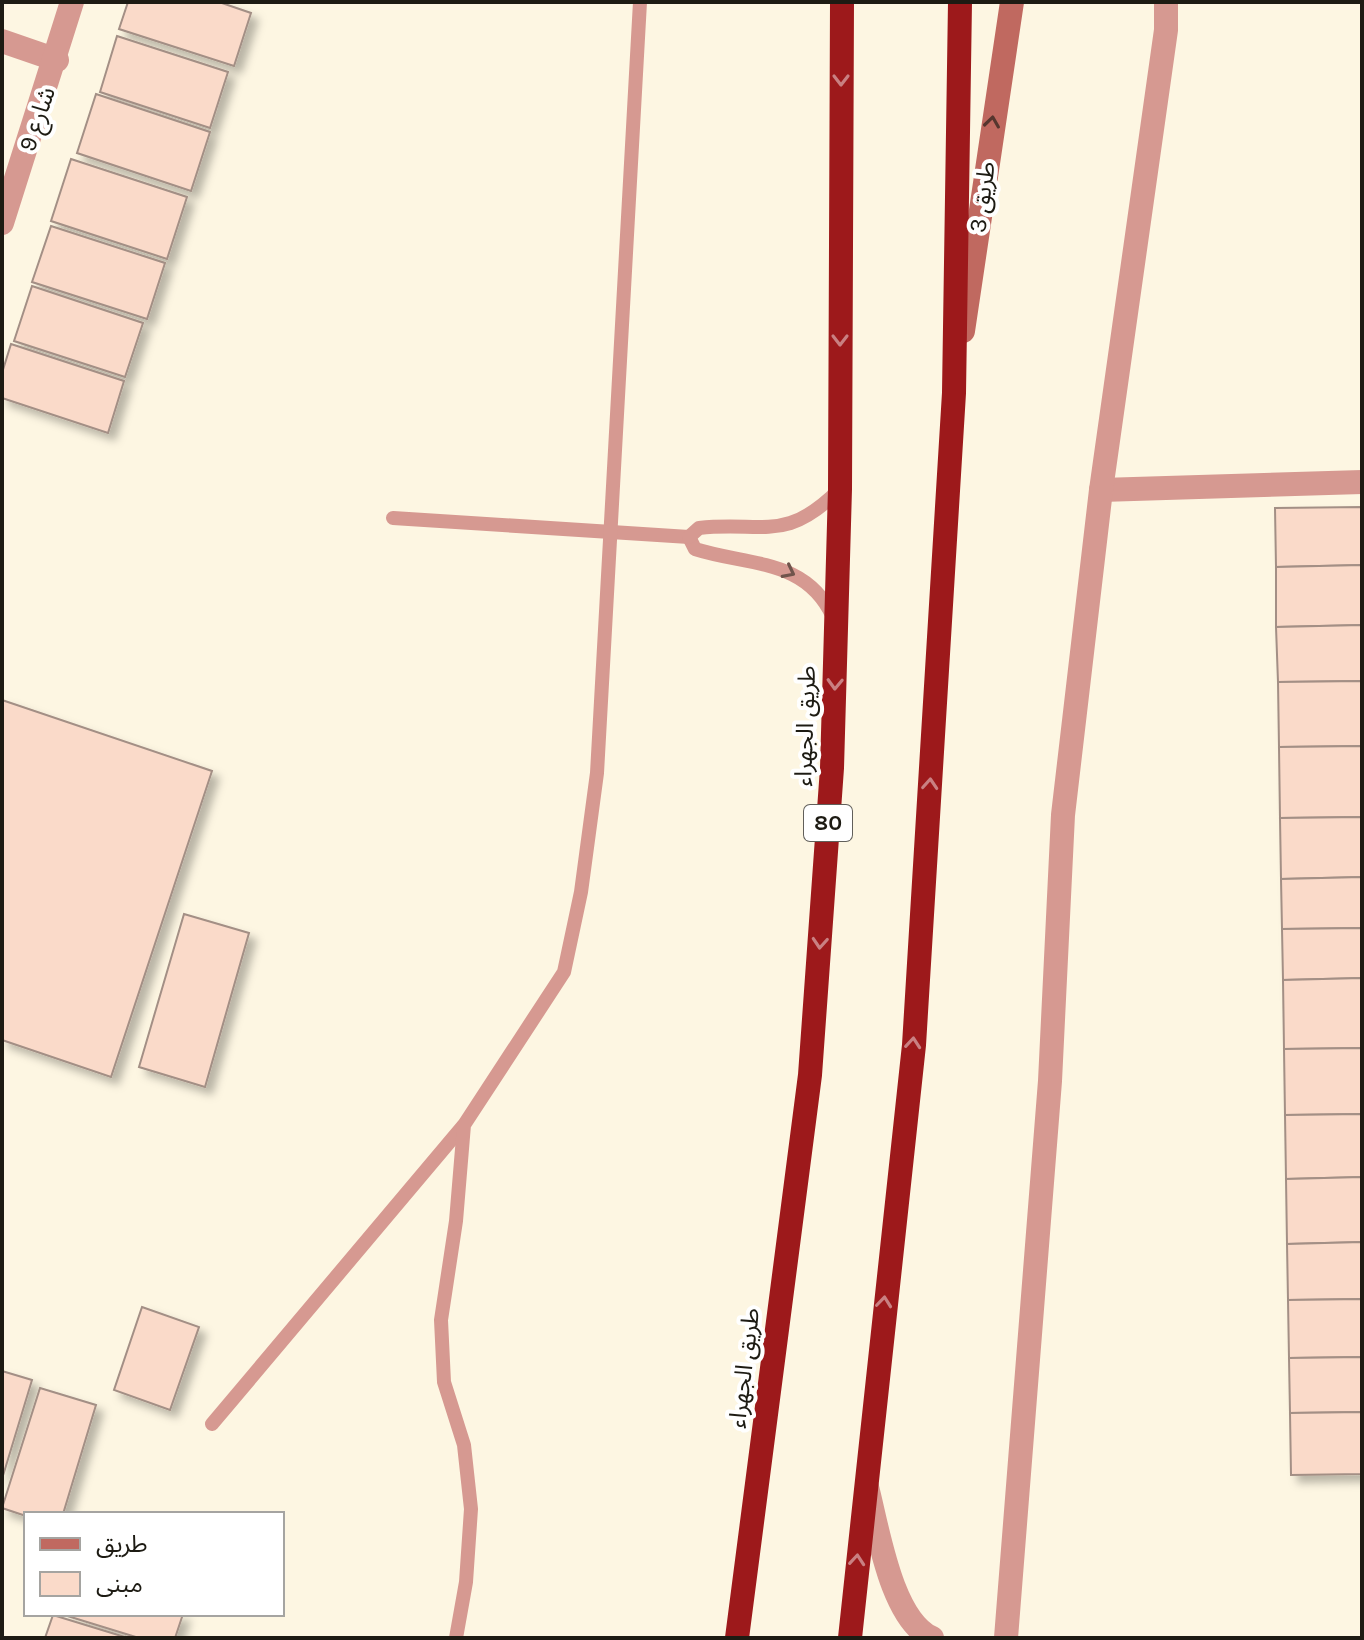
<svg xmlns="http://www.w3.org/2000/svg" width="1364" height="1640" font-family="Karla,'Noto Sans Arabic',sans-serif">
  <defs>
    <filter id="shadow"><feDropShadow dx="7" dy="7" stdDeviation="4" flood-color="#0004"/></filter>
  </defs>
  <rect width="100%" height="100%" fill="#fdf6e2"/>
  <g fill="#fadac9" stroke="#a38f85" stroke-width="2" filter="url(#shadow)">
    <polygon points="128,2 219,2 251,13 234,66 119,29"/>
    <polygon points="117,36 228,72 210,128 100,92"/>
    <polygon points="96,94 210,132 191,191 77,153"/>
    <polygon points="71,159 187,197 167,259 51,221"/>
    <polygon points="51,226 165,263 147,319 32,282"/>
    <polygon points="32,286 143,323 125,377 14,341"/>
    <polygon points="11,344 124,381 108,433 2,398 2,373"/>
    <polygon points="1362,507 1362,565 1276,567 1275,508"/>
    <polygon points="1362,565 1362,625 1276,627 1276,567"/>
    <polygon points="1362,625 1362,681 1278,682 1276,627"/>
    <polygon points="1362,681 1362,746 1279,747 1278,682"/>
    <polygon points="2,700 212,771 111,1077 2,1040"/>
    <polygon points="1362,746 1362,817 1280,818 1279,747"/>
    <polygon points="1362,817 1362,877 1281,879 1280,818"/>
    <polygon points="1362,877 1362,928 1282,929 1281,879"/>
    <polygon points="184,914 249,933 205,1087 139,1067"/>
    <polygon points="1362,928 1362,978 1283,980 1282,929"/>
    <polygon points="1362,978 1362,1048 1284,1049 1283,980"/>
    <polygon points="1362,1048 1362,1114 1285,1115 1284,1049"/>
    <polygon points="1362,1114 1362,1177 1286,1179 1285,1115"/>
    <polygon points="1362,1177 1362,1242 1287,1244 1286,1179"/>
    <polygon points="1362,1242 1362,1299 1288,1300 1287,1244"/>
    <polygon points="1362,1299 1362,1357 1289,1358 1288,1300"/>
    <polygon points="142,1307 199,1327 170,1410 114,1390"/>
    <polygon points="1362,1357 1362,1412 1290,1413 1289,1358"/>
    <polygon points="2,1371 32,1380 2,1479"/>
    <polygon points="40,1388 96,1405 63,1514 26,1516 2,1508"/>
    <polygon points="1362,1412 1362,1474 1291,1475 1290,1413"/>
    <polygon points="61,1614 183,1614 175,1638 139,1638"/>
    <polygon points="53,1615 128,1638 45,1638"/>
  </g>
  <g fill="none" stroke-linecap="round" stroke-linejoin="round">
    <g stroke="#d69991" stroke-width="14">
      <polyline points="393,518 689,537"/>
      <path d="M689 537 695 549C748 566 806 558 833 617"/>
      <path d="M689 537 699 528C764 521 785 544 840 489"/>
      <polyline points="212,1424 463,1126"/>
      <polyline points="456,1638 466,1582 471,1509 464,1445 444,1382 441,1320 456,1221 464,1125 564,972 581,892 597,773 640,2"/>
    </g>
    <g stroke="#d69991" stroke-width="24">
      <polyline points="2,41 57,60"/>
      <polyline points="2,223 72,2"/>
      <polyline points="1101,490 1362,482"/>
      <path d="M867 1487C878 1529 891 1619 932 1638"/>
      <polyline points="1006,1638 1050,1081 1063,815 1101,490 1166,30 1166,2"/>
    </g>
    <polyline stroke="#c06960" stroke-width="24" points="963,331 1012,2"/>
    <g stroke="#9d191b" stroke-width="24">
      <polyline points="737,1638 810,1075 832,768 840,489 842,2"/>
      <polyline points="850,1638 914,1045 954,393 960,2"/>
    </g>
  </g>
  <defs><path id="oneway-chevron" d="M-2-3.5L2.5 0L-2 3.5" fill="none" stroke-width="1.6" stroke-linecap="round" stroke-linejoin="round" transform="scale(2)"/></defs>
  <g stroke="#c98082">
    <use href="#oneway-chevron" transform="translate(841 80) rotate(90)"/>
    <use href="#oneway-chevron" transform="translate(840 340) rotate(90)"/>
    <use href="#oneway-chevron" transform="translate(835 684) rotate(92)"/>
    <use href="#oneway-chevron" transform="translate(930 784) rotate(-86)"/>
    <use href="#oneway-chevron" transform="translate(820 943) rotate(94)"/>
    <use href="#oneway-chevron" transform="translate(913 1043) rotate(-85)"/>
    <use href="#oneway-chevron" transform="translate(884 1302) rotate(-84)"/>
    <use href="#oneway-chevron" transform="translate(857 1560) rotate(-85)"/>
  </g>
  <use stroke="#56362e" href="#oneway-chevron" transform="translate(992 122) rotate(-82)"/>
  <use stroke="#70544c" href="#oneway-chevron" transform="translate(789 572) rotate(27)"/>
  <g text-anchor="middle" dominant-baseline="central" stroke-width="8" stroke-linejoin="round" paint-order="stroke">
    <rect fill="#fff" stroke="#615f5a" stroke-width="2" x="804" y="805" width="48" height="36" rx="6"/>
    <g font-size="22" font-weight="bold" fill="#1d1b13">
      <text x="828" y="823">80</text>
    </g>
    <g font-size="24" fill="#1d1b13" stroke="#fff">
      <text transform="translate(37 119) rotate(-71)">شارع 9</text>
      <text transform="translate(982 197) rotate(-82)">طريق 3</text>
      <text transform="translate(805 726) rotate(-88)">طريق الجهراء</text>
      <text transform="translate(744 1368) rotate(-83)">طريق الجهراء</text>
    </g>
  </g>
  <rect width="1364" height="1640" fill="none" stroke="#1d1b13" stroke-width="8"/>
  <rect x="24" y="1512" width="260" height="104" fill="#ffffff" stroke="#a5a4a1" stroke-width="2"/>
  <rect x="40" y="1538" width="40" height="12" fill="#c06960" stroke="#a5a4a1" stroke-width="2"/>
  <text x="96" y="1552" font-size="24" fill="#1d1b13">طريق</text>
  <rect x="40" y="1572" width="40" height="24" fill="#fadac9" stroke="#a5a4a1" stroke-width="2"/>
  <text x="96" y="1592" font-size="24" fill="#1d1b13">مبنى</text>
</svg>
